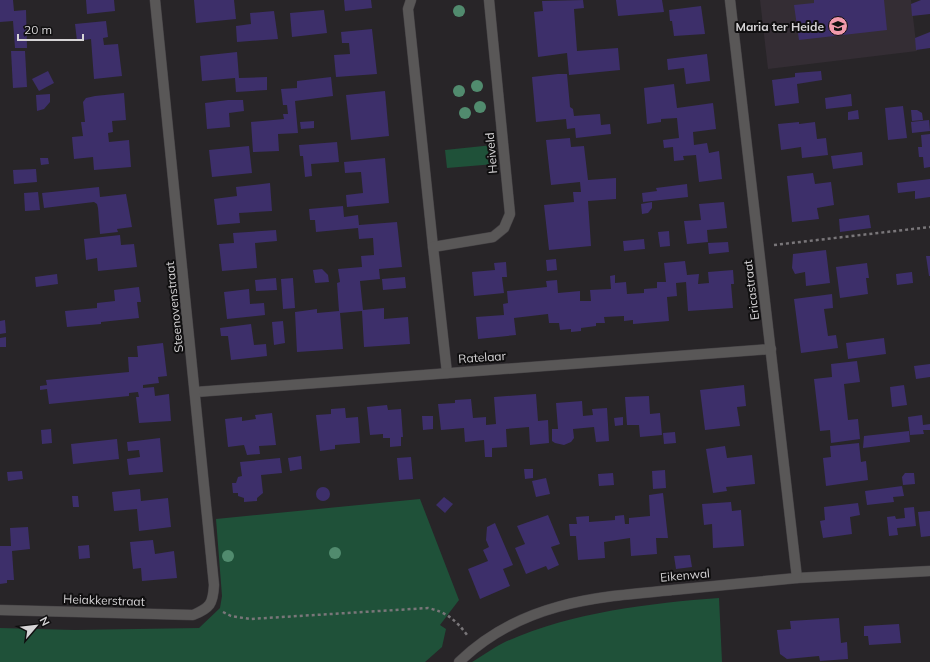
<svg xmlns="http://www.w3.org/2000/svg" width="930" height="662" font-family="Mulish,sans-serif">
  <rect width="100%" height="100%" fill="#282528"/>
  <polygon fill="#342d34" points="760,0 911,0 917,51 768,69"/>
  <g fill="#1f5139">
    <polygon points="493,145 495,164 447,168 445,150"/>
    <polygon points="420,499 459,600 440,625 446,629 442,647 425,662 0,662 0,628 75,630 199,628 220,608 222,596 216,519"/>
    <path d="M719 598 722 662H472C482 656 493 648 503 643 567 613 650 603 719 598Z"/>
  </g>
  <g fill="#3d2f6a">
    <polygon points="0,0 13,0 14,11 26,10 27,48 15,48 13,21 0,22"/>
    <polygon points="86,0 114,0 115,11 87,14"/>
    <polygon points="194,0 234,0 236,19 196,23"/>
    <polygon points="344,0 371,0 372,8 345,11"/>
    <polygon points="583,0 584,8 574,9 577,51 618,48 620,70 569,75 567,53 538,57 534,12 543,11 542,1"/>
    <polygon points="616,0 662,0 664,12 618,16"/>
    <polygon points="814,0 884,0 887,30 799,40 794,5 814,3"/>
    <polygon points="921,0 930,0 930,14 912,16 911,4"/>
    <polygon points="701,6 705,34 674,36 672,21 670,21 669,10"/>
    <polygon points="324,10 327,33 292,37 290,13"/>
    <polygon points="274,11 278,39 237,42 236,26 251,24 250,13"/>
    <polygon points="106,21 108,37 103,38 104,45 118,44 122,76 94,79 91,39 77,41 75,24"/>
    <polygon points="372,29 377,74 336,77 334,55 350,54 349,43 342,43 341,32"/>
    <polygon points="930,32 930,48 916,50 915,38"/>
    <polygon points="11,51 25,51 27,87 13,88"/>
    <polygon points="237,52 239,78 267,77 267,90 236,92 235,78 202,81 200,56"/>
    <polygon points="707,54 710,81 686,84 684,68 668,70 667,59"/>
    <polygon points="48,71 54,83 39,91 32,79"/>
    <polygon points="821,71 822,80 797,84 799,103 775,106 772,80 795,77 795,73"/>
    <polygon points="558,74 567,74 570,107 573,109 574,116 600,114 601,125 610,124 611,134 576,138 575,128 567,129 566,119 536,122 532,77"/>
    <polygon points="331,77 333,96 295,101 298,133 278,134 279,151 253,152 251,122 284,119 283,114 288,114 287,105 283,105 281,89 297,88 297,81"/>
    <polygon points="674,84 677,108 713,103 716,129 693,132 694,145 707,143 709,153 719,151 722,179 699,182 696,155 683,156 684,160 674,161 673,147 664,148 663,140 679,138 677,118 661,119 661,122 647,124 644,88"/>
    <polygon points="385,91 389,136 351,140 346,95"/>
    <polygon points="124,93 126,120 112,121 113,132 108,133 109,142 129,140 131,167 94,170 93,157 74,159 72,137 83,136 81,122 85,122 83,102 86,98 95,96"/>
    <polygon points="50,94 50,102 44,109 37,111 36,95"/>
    <polygon points="851,94 852,106 826,109 825,98"/>
    <polygon points="228,100 243,100 244,111 229,113 230,127 207,129 205,103"/>
    <polygon points="903,106 907,138 888,140 885,108"/>
    <polygon points="858,110 859,119 848,120 848,112"/>
    <polygon points="911,110 917,110 922,113 923,120 912,121"/>
    <polygon points="929,120 930,131 912,133 911,122"/>
    <polygon points="314,121 314,128 301,129 300,122"/>
    <polygon points="799,122 799,124 815,122 817,139 826,138 828,155 802,158 801,147 781,150 778,124"/>
    <polygon points="930,134 930,167 924,168 923,157 919,157 918,147 922,147 921,135"/>
    <polygon points="570,138 571,147 584,146 588,180 616,178 616,199 588,201 591,246 549,250 544,205 574,202 573,192 581,192 580,182 551,185 546,140"/>
    <polygon points="337,142 339,162 311,164 312,176 305,177 303,156 300,156 299,145"/>
    <polygon points="249,146 252,173 212,177 209,150"/>
    <polygon points="862,152 863,165 833,169 831,156"/>
    <polygon points="40,158 48,158 49,164 41,165"/>
    <polygon points="385,158 389,203 347,207 346,195 363,193 361,172 345,173 344,162"/>
    <polygon points="36,169 37,182 14,184 13,170"/>
    <polygon points="813,173 815,184 831,182 834,205 817,208 819,219 792,222 787,176"/>
    <polygon points="930,179 930,197 915,199 915,191 898,193 897,183"/>
    <polygon points="270,183 272,211 239,213 240,223 217,225 214,199 237,196 236,187"/>
    <polygon points="687,184 688,197 643,202 642,193 657,191 656,188"/>
    <polygon points="99,187 100,197 126,194 132,227 117,229 118,232 100,234 98,208 97,204 94,202 44,208 42,193"/>
    <polygon points="38,192 40,210 25,211 24,193"/>
    <polygon points="652,202 652,208 648,213 642,214 641,204"/>
    <polygon points="724,202 727,228 707,230 708,242 687,244 684,221 701,220 699,204"/>
    <polygon points="343,206 344,217 358,215 359,225 397,222 402,267 379,269 380,279 360,281 363,310 384,308 384,319 408,317 410,344 364,347 362,311 340,313 343,349 297,352 295,312 317,309 317,313 339,311 337,283 340,282 338,269 362,267 361,256 374,255 373,238 359,239 358,228 316,232 315,220 310,220 309,209"/>
    <polygon points="869,215 871,228 840,232 839,219"/>
    <polygon points="276,230 277,241 255,243 257,268 222,271 219,244 234,243 233,233"/>
    <polygon points="669,231 670,246 660,247 658,232"/>
    <polygon points="120,235 121,245 134,244 137,267 98,271 97,258 86,260 84,239"/>
    <polygon points="644,239 645,249 624,251 623,241"/>
    <polygon points="728,242 729,252 709,254 708,243"/>
    <polygon points="826,250 830,283 806,286 805,272 795,274 792,268 793,254"/>
    <polygon points="926,256 930,256 930,276 929,276"/>
    <polygon points="556,259 557,270 547,271 546,260"/>
    <polygon points="685,261 687,275 699,274 698,284 709,283 708,272 733,270 734,284 731,284 733,308 688,311 686,282 676,283 677,296 667,297 669,321 633,324 633,320 624,321 624,316 604,317 605,323 596,323 596,326 581,328 581,331 571,332 571,329 560,330 559,323 549,323 548,314 514,318 516,335 478,339 476,317 504,315 503,304 508,303 507,291 547,287 546,281 557,280 558,293 580,291 580,301 591,301 590,290 611,289 610,276 615,275 615,283 626,282 627,294 644,293 644,289 657,288 657,282 666,282 664,263"/>
    <polygon points="506,262 507,277 502,277 504,293 474,296 472,272 495,270 494,263"/>
    <polygon points="867,263 869,278 866,278 868,294 840,298 836,267"/>
    <polygon points="322,269 328,275 329,282 315,283 313,270"/>
    <polygon points="912,272 913,283 897,285 896,274"/>
    <polygon points="57,274 58,284 36,287 35,277"/>
    <polygon points="405,277 406,288 383,290 382,279"/>
    <polygon points="276,278 277,290 256,291 255,280"/>
    <polygon points="293,278 295,308 283,309 281,279"/>
    <polygon points="139,287 141,302 137,302 139,318 101,322 101,324 67,327 65,311 97,308 97,303 115,301 114,290"/>
    <polygon points="249,289 250,304 264,303 265,315 227,319 224,292"/>
    <polygon points="832,294 833,308 824,309 828,336 836,335 838,348 801,353 794,299"/>
    <polygon points="5,320 6,333 0,334 0,321"/>
    <polygon points="283,321 285,343 274,345 272,322"/>
    <polygon points="251,324 254,345 266,344 267,356 231,360 228,336 221,336 220,328"/>
    <polygon points="6,337 6,347 0,347 0,338"/>
    <polygon points="884,338 886,354 848,359 846,343"/>
    <polygon points="163,343 167,376 158,377 159,383 143,385 143,388 154,387 155,396 169,394 171,421 139,423 136,397 139,397 138,392 129,393 129,396 49,404 47,389 40,390 40,386 47,385 46,380 129,372 128,357 138,357 137,346"/>
    <polygon points="857,361 860,382 844,384 848,420 858,419 860,439 831,443 830,430 820,431 814,379 832,377 831,364"/>
    <polygon points="930,364 930,377 916,379 914,366"/>
    <polygon points="744,385 746,406 737,407 740,426 705,430 700,390"/>
    <polygon points="904,385 907,405 892,407 890,387"/>
    <polygon points="536,394 538,421 548,420 549,443 530,445 529,427 506,429 507,447 492,448 492,457 485,457 484,440 465,442 464,428 441,430 438,404 455,403 455,400 471,399 473,418 486,417 486,425 496,424 494,397"/>
    <polygon points="649,396 650,414 660,413 662,435 640,437 639,425 627,425 625,397"/>
    <polygon points="582,401 583,416 593,415 592,409 607,408 609,441 596,442 594,427 573,429 574,438 571,442 564,445 555,443 552,441 552,429 558,429 556,403"/>
    <polygon points="387,405 388,410 401,409 403,437 401,437 401,446 390,447 390,438 383,438 383,434 370,435 367,407"/>
    <polygon points="345,408 346,418 358,417 360,443 335,445 335,449 320,451 316,415 331,414 331,409"/>
    <polygon points="272,413 276,445 259,446 260,454 247,455 244,445 228,447 225,419 242,417 242,421 256,419 255,415"/>
    <polygon points="922,415 923,425 930,424 930,430 923,430 924,434 910,435 908,417"/>
    <polygon points="422,416 433,416 433,429 423,430"/>
    <polygon points="623,417 623,425 615,426 614,418"/>
    <polygon points="51,429 52,443 42,444 41,430"/>
    <polygon points="909,431 910,442 863,448 864,436"/>
    <polygon points="675,432 676,443 664,444 663,433"/>
    <polygon points="160,438 163,472 129,475 127,459 140,457 139,450 128,451 127,442"/>
    <polygon points="117,439 119,459 73,464 71,444"/>
    <polygon points="859,443 861,462 866,461 868,480 826,486 823,458 831,457 830,446"/>
    <polygon points="725,446 727,458 752,455 755,484 726,487 727,491 713,493 706,449"/>
    <polygon points="301,456 302,469 290,471 288,458"/>
    <polygon points="411,457 413,479 399,480 397,458"/>
    <polygon points="280,458 282,473 261,475 263,493 257,498 257,501 244,502 244,498 238,496 238,493 233,493 232,483 236,483 238,477 242,476 240,462"/>
    <polygon points="524,469 533,469 533,478 525,479"/>
    <polygon points="665,470 666,488 653,489 652,471"/>
    <polygon points="22,471 23,479 8,481 7,472"/>
    <polygon points="613,473 614,485 599,486 598,474"/>
    <polygon points="905,473 914,473 915,484 903,485 902,477"/>
    <polygon points="546,478 550,494 536,497 532,481"/>
    <polygon points="902,486 904,496 893,497 894,502 867,505 865,491"/>
    <circle cx="323" cy="494" r="7"/>
    <polygon points="140,489 141,501 168,498 171,527 139,531 137,509 114,511 112,492"/>
    <polygon points="663,493 668,538 656,538 657,554 631,556 630,538 604,542 605,558 578,560 576,536 570,536 569,524 577,524 576,517 589,516 589,522 615,520 615,516 624,515 625,524 629,524 629,518 650,516 649,495"/>
    <polygon points="72,496 78,496 79,507 73,507"/>
    <polygon points="444,497 453,504 445,513 436,505"/>
    <polygon points="731,502 732,511 741,510 744,546 713,548 712,524 704,525 702,504"/>
    <polygon points="858,503 860,515 850,517 852,534 823,538 820,521 825,520 824,507"/>
    <polygon points="914,507 916,526 897,528 898,535 889,536 887,517 895,516 896,519 905,518 904,508"/>
    <polygon points="930,511 930,536 921,537 918,512"/>
    <polygon points="548,515 560,544 551,547 559,565 548,570 546,566 526,574 515,548 525,544 517,526"/>
    <polygon points="495,523 513,565 503,569 510,586 480,599 468,569 488,561 483,550 489,547 486,540 487,527"/>
    <polygon points="28,527 30,549 12,551 14,580 7,580 7,583 0,584 0,546 11,546 10,528"/>
    <polygon points="153,540 155,554 174,551 177,578 142,581 141,568 133,569 130,542"/>
    <polygon points="89,545 90,558 79,559 78,546"/>
    <polygon points="690,555 692,567 676,569 674,556"/>
    <polygon points="839,618 841,643 847,642 848,659 820,661 819,656 787,659 780,654 777,630 791,629 790,621"/>
    <polygon points="899,624 901,643 869,645 868,636 864,636 864,626"/>
  </g>
  <g fill="none" stroke-linecap="round" stroke-linejoin="round">
    <g stroke="#444144" stroke-width="11">
      <g id="minor">
        <polyline points="411,0 408,9 433,247"/>
        <polyline points="447,373 433,247 493,237 504,228 510,214 489,0"/>
        <polyline points="196,392 771,349"/>
        <polyline points="797,578 930,571"/>
        <path d="M0 610 193 615C210 608 213 604 214 585L155 0"/>
      </g>
    </g>
    <g stroke="#444144" stroke-width="11">
      <path id="tertiary" d="M459 662C520 603 593 597 673 590 714 586 756 582 797 578L730 0"/>
    </g>
    <g stroke="#797679" stroke-width="2.5" stroke-dasharray="3 3" stroke-linecap="butt">
      <polyline points="774,245 930,227"/>
      <path d="M223 612 231 616 250 619 428 608C446 612 456 620 467 635"/>
    </g>
    <use href="#minor" stroke="#595757" stroke-width="10"/>
    <use href="#tertiary" stroke="#595757" stroke-width="10"/>
  </g>
  <g fill="#518b6e">
    <circle cx="459" cy="11" r="6"/>
    <circle cx="477" cy="86" r="6"/>
    <circle cx="459" cy="91" r="6"/>
    <circle cx="480" cy="107" r="6"/>
    <circle cx="465" cy="113" r="6"/>
    <circle cx="335" cy="553" r="6"/>
    <circle cx="228" cy="556" r="6"/>
  </g>
  <defs>
    <g id="school-disc" transform="scale(1)"><circle r="9.5" fill="#f29aac" stroke="#100f10"/><path d="M0-5L7-2L0 1L-7-2ZM-4 1L0 2.5L4 1V4Q0 6-4 4Z" fill="#111"/></g>
  </defs>
  <g fill-rule="evenodd">
    <use href="#school-disc" x="838" y="26"/>
  </g>
  <g text-anchor="middle" dominant-baseline="central" stroke-width="4" stroke-linejoin="round" paint-order="stroke">
    <g font-size="12" font-weight="bold" fill="#d6d4d6" stroke="#100f10" text-anchor="end">
      <text x="824" y="26">Maria ter Heide</text>
    </g>
    <g font-size="12" fill="#d6d4d6" stroke="#100f10">
      <text transform="translate(491 153) rotate(-95)">Heiveld</text>
      <text transform="translate(751 290) rotate(-97)">Ericastraat</text>
      <text transform="translate(174 307) rotate(-96)">Steenovenstraat</text>
      <text transform="translate(482 357) rotate(-4)">Ratelaar</text>
      <text transform="translate(685 575) rotate(-5)">Eikenwal</text>
      <text transform="translate(104 600) rotate(2)">Heiakkerstraat</text>
    </g>
  </g>
  <g transform="translate(36 626) rotate(62)" stroke="#100f10" stroke-width="3" paint-order="stroke">
  <path d="M0-3L7 15L0 10L-7 15Z" fill="#d6d4d6"/>
  <text y="-6" font-size="11" font-weight="bold" text-anchor="middle" fill="#d6d4d6">N</text>
  </g>
  <path d="M18 34v6h65v-6" fill="none" stroke="#d6d4d6" stroke-width="2"/>
  <text x="24" y="34" font-size="12" fill="#d6d4d6" stroke="#100f10" stroke-width="3" paint-order="stroke">20 m</text>
</svg>
